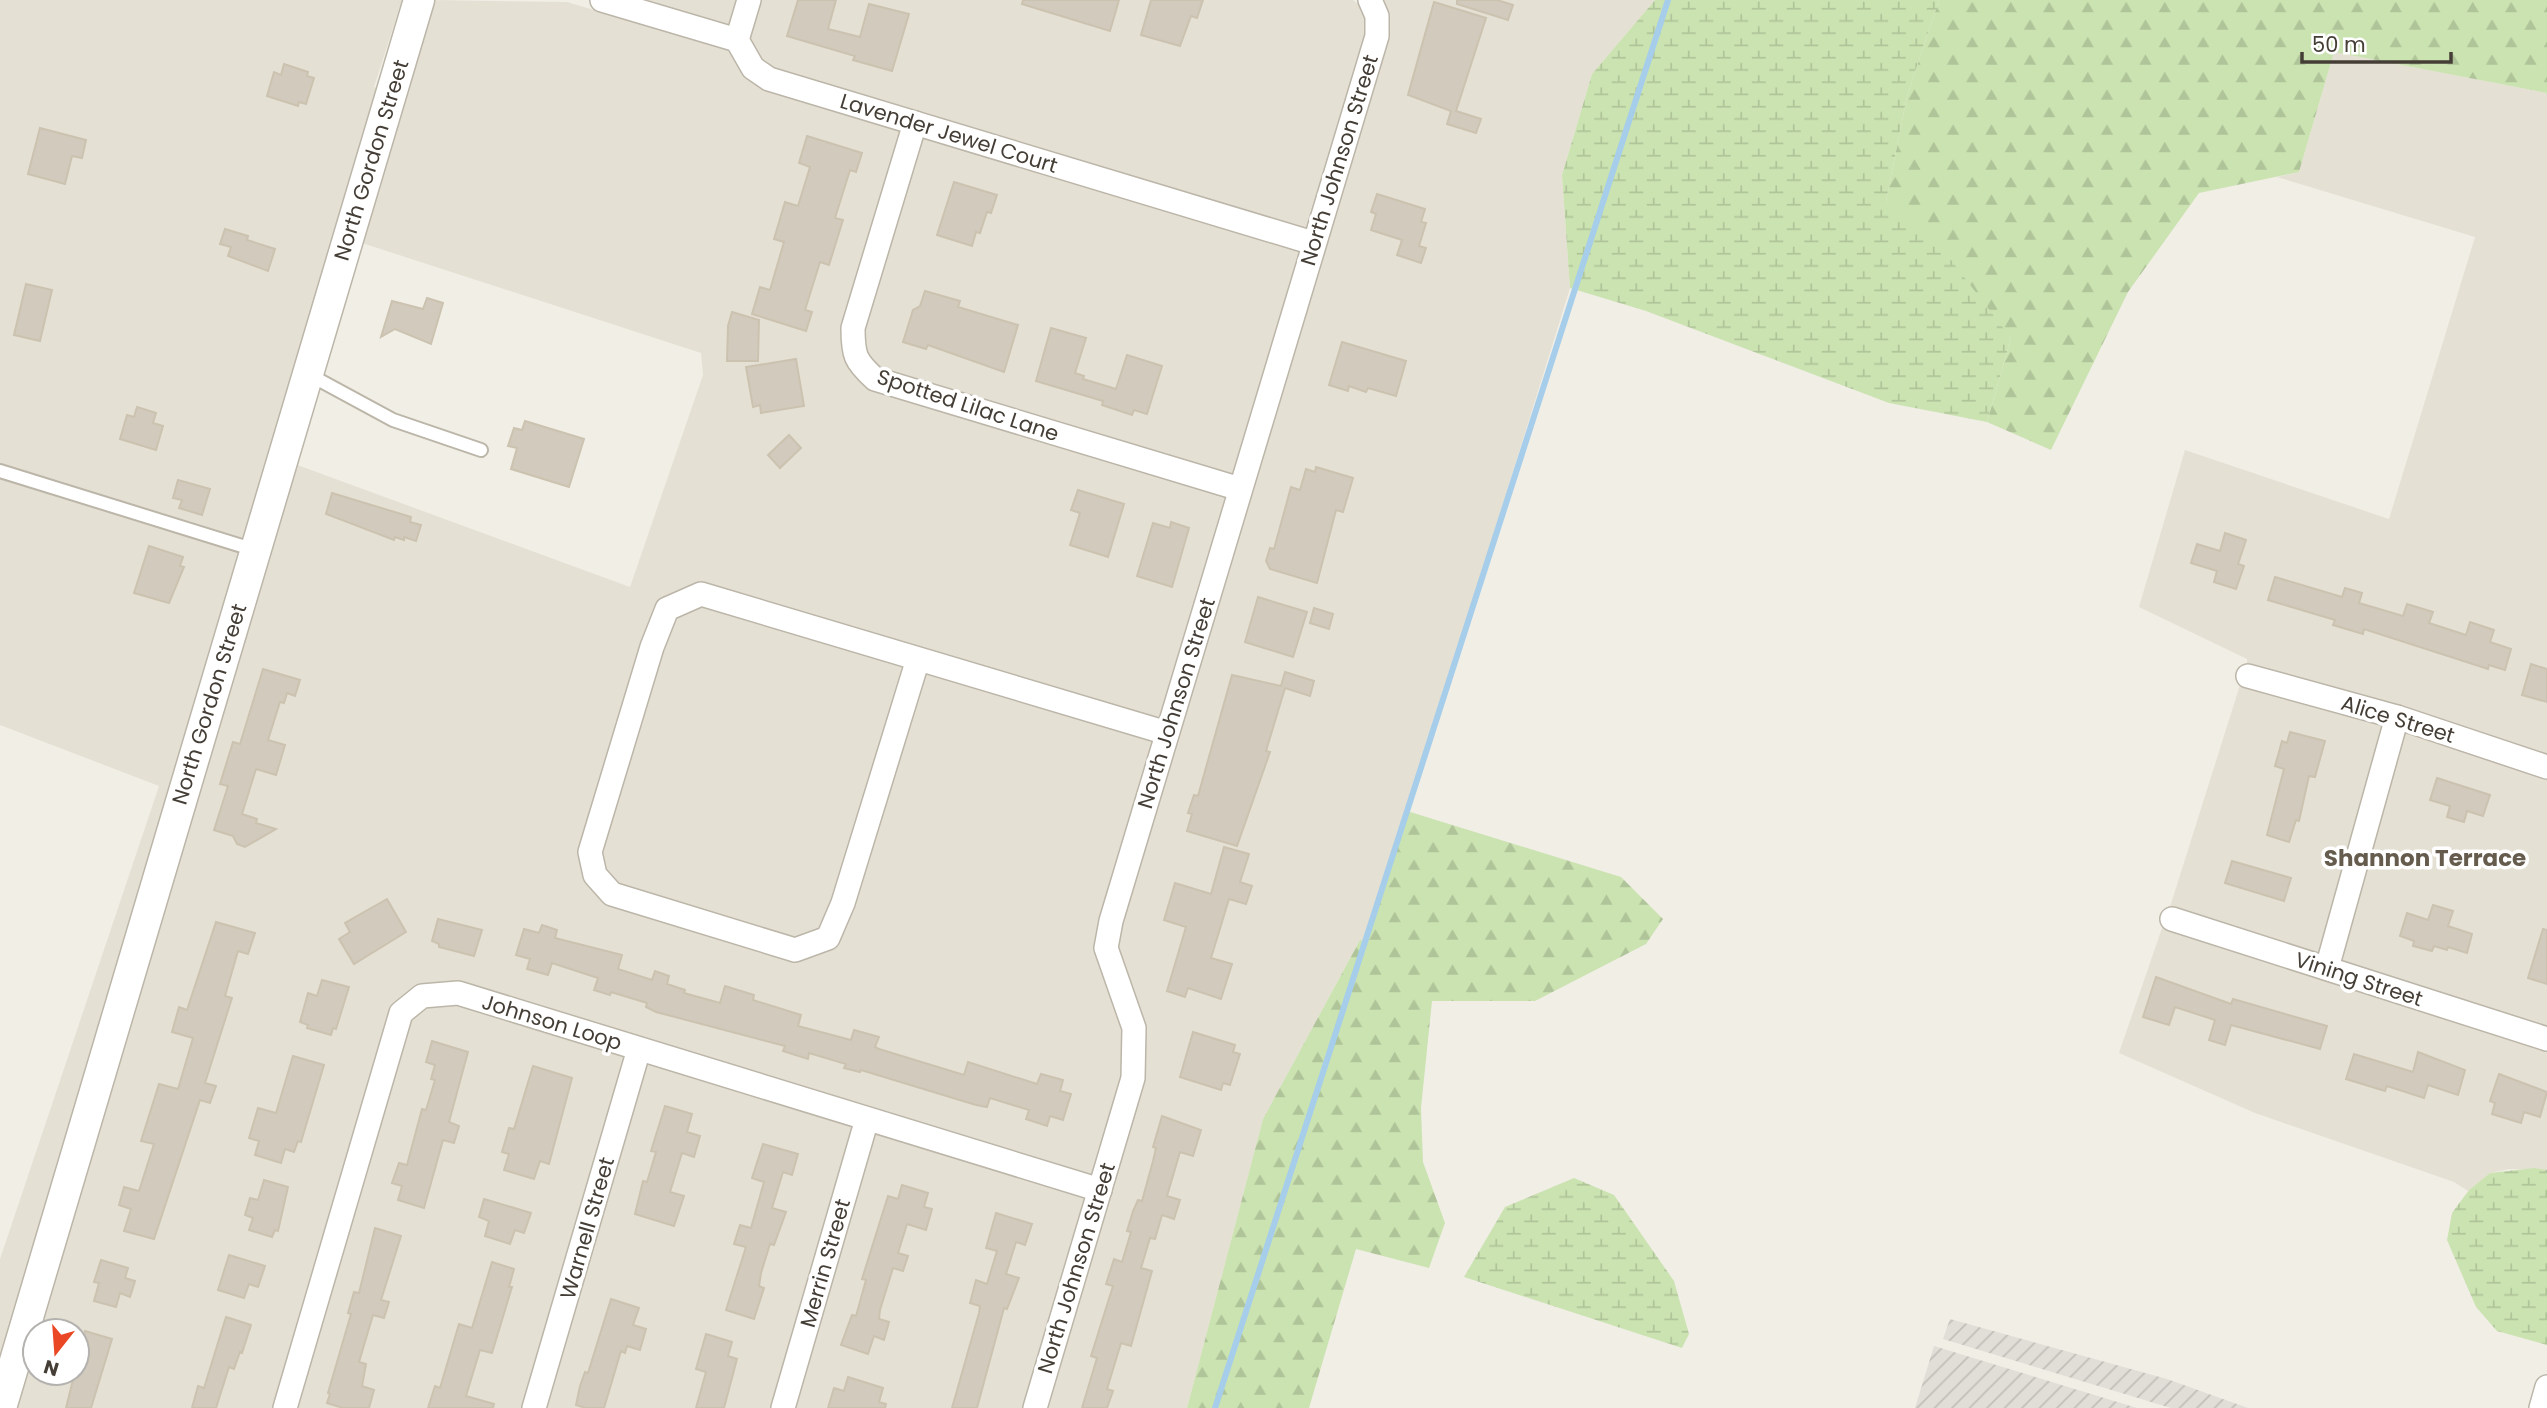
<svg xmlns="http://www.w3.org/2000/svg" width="2547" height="1408" font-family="Poppins,sans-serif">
  <defs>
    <pattern id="industrial-furrows" width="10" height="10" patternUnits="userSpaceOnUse" patternTransform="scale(1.75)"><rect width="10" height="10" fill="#e1ddd7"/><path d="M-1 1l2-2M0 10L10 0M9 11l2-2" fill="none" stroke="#c2bfb9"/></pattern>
    <pattern id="forest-firs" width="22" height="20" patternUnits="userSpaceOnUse" patternTransform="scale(1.75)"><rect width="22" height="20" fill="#cbe3b1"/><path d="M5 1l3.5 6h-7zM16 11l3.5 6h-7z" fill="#b0c499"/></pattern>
    <pattern id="wetland-marsh" width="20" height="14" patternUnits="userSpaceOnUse" patternTransform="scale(1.75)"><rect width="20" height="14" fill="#cbe3b1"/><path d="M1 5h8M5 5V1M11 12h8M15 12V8" fill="none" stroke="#b0c499"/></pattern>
  </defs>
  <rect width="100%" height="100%" fill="#f1eee6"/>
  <g fill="#e5e0d4" fill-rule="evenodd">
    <polygon points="0,0 402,0 374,87 381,90 0,1375 0,1259 159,786 0,725"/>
    <path d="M430 0 567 2 730 50 744 74 766 90 902 131 843 326 842 352 854 376 871 390 1227 497 1161 719 704 583 664 598 585 878 830 949 924 673 1154 741 1101 918 1124 1032 1123 1077 1093 1176 461 982 422 984 391 1010 274 1408H12L292 463 630 587 703 375 701 353 362 243ZM35 1331H77V1373H35Z"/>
    <polygon points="641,0 738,0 730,26"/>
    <polygon points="759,0 1353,0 1361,6 1366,19 1367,35 1307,229 774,68 760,59 748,38"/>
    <polygon points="1382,0 1655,0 1592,74 1562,175 1570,288 1367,942 1360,940 1263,1119 1187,1408 1045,1408 1146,1070 1144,1024 1117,946 1121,924"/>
    <polygon points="2334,52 2547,93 2547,754 2410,709 2247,663 2247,659 2139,607 2185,450 2389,519 2475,237 2277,177 2299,172"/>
    <polygon points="922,137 1300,251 1233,475 880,369 869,359 863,348 863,330"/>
    <polygon points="701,606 905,667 834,899 820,929 795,938 618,883 605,868 601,852 662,650 675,618"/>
    <polygon points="2240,685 2384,726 2320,954 2170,907"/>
    <polygon points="2403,732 2547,779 2547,1027 2339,960"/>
    <polygon points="2162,928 2547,1051 2547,1170 2509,1169 2490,1173 2468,1191 2454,1182 2255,1113 2119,1053"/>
    <polygon points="456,1005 626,1057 524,1408 295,1408 409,1020 425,1007"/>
    <polygon points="646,1063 855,1127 773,1408 545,1408"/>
    <polygon points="874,1133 1087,1198 1024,1408 794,1408"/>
  </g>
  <g fill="url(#industrial-furrows)">
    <polygon points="1950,1319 2167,1379 2248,1408 2171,1408 1943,1339"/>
    <polygon points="1934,1346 2137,1408 1915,1408"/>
  </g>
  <g fill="url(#forest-firs)">
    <polygon points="1939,0 2547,0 2547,93 2334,52 2299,172 2199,193 2128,292 2051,450 1987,422 2011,338 1886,201 1907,96"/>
    <polygon points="1407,811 1621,877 1663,919 1646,944 1535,1001 1432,1001 1421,1108 1423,1162 1445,1223 1429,1268 1356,1249 1309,1408 1187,1408 1263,1119 1360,940 1367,941"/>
  </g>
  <g fill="url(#wetland-marsh)">
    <polygon points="1655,0 1939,0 1907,96 1886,201 1951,260 2011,338 1987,422 1889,403 1646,311 1570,288 1562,175 1592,74"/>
    <polygon points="2534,1168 2547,1170 2547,1345 2497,1331 2476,1307 2447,1240 2452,1213 2469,1190 2490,1173"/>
    <polygon points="1574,1178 1614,1195 1674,1281 1689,1334 1682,1348 1464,1277 1505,1207"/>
  </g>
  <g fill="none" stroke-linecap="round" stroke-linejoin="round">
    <polyline stroke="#a6cdea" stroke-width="6" points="1215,1408 1668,0"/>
  </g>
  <g fill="#d2cabc" stroke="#ccc2b0" stroke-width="2">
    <polygon points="798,0 836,0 828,29 860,37 869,4 909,14 892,71 853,60 855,56 787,36"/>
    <polygon points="1023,0 1119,0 1110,31 1022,4"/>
    <polygon points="1151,0 1203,0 1197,18 1191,16 1180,46 1141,35"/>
    <polygon points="1457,0 1497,0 1513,5 1508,20 1457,4"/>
    <polygon points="1434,2 1486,18 1456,111 1481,119 1476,133 1447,124 1451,111 1408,95"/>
    <polygon points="284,64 308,72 307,76 314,78 306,104 299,102 298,106 267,96 274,72 281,75"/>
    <polygon points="40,128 86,140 82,158 72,156 65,184 28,174"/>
    <polygon points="807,136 862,153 856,172 850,170 835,218 843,220 829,265 820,262 805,310 812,312 806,331 752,314 760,287 770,290 784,242 774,239 785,202 798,206 810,167 799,163"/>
    <polygon points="954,182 997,195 991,213 987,212 980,233 976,232 972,246 937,235"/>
    <polygon points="1377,194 1425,209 1421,222 1426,223 1419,246 1426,248 1421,263 1397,255 1402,240 1371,230 1376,214 1371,212"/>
    <polygon points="225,229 248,236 247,240 275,249 268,271 228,256 231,247 220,244"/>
    <polygon points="26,284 52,290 40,341 14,335"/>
    <polygon points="925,291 960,301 958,307 1018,325 1004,372 928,345 926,349 903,342 913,310 920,306"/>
    <polygon points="427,298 443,303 431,344 395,329 381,337 392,301 423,309"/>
    <polygon points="732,312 759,320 758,361 727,361 728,326"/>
    <polygon points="1051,328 1086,338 1075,373 1084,376 1083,379 1116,389 1127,355 1162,366 1147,414 1134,410 1132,415 1102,405 1103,401 1036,381"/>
    <polygon points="1342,342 1406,361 1396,396 1368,388 1366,392 1349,386 1348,391 1329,385"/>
    <polygon points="796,359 804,406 761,413 760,405 753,407 746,367"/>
    <polygon points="137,407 156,413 153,423 163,426 156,450 120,439 127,415 134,417"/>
    <polygon points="525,421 584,439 569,487 511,469 517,448 508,446 514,428 522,430"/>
    <polygon points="789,435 801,448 780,468 768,455"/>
    <polygon points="1316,467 1353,478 1343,512 1336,510 1317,583 1270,569 1266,561 1270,548 1274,549 1291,487 1300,490 1306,469 1315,472"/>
    <polygon points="178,480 210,489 202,515 179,508 182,500 173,498"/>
    <polygon points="1078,490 1124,504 1108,557 1070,545 1080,513 1071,510"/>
    <polygon points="332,493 411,517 410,522 421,525 416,541 404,537 404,540 395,537 394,540 326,514"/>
    <polygon points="1171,522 1189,528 1172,587 1137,576 1153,523 1170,528"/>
    <polygon points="2225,533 2246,540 2238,564 2244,566 2236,589 2214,582 2217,571 2191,563 2197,544 2220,551"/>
    <polygon points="149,546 183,557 180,566 184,567 169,603 134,593"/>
    <polygon points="2275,577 2342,597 2345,588 2362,593 2359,603 2403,616 2407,604 2433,612 2429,623 2466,635 2470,622 2494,630 2490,642 2511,649 2505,670 2489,665 2488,669 2364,629 2363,634 2333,625 2335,620 2268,600"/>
    <polygon points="1258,597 1307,612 1293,657 1245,642"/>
    <polygon points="1314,608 1333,614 1329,629 1310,623"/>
    <polygon points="2531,664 2547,669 2547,702 2522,695"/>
    <polygon points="263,669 300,680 295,696 287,693 284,703 280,702 268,740 285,745 276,775 256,769 242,814 257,819 256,823 276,829 245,847 237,844 233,836 214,830 228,786 220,784 233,742 240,744"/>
    <polygon points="1285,672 1314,681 1310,696 1285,688 1266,751 1270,752 1237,846 1187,831 1192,814 1188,813 1194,795 1198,796 1232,675 1281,686"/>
    <polygon points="2290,732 2325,741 2315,777 2309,776 2299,821 2296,820 2289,842 2267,835 2284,769 2275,766 2282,741 2287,743"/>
    <polygon points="2437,778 2490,795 2483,816 2467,811 2464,822 2447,817 2450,806 2430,800"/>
    <polygon points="1224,847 1249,854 1240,882 1252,886 1246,904 1229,899 1211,958 1232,964 1221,999 1188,988 1185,997 1167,991 1186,927 1164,920 1175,883 1211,894"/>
    <polygon points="2232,861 2291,878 2284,901 2225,883"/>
    <polygon points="387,899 406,932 354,964 339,939 350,932 345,923"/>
    <polygon points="2433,905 2453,911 2448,926 2472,934 2467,953 2448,947 2447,950 2434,946 2432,951 2413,946 2414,941 2400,936 2407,913 2428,920"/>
    <polygon points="438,919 482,930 474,956 439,947 439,944 432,941"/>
    <polygon points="216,922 255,933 248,954 238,951 225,996 232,998 205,1083 216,1086 210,1103 200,1100 154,1239 124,1231 131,1209 119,1205 124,1187 139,1191 154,1144 141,1141 159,1084 178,1089 193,1038 172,1032 179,1007 187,1010"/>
    <polygon points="542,925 557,930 555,938 622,955 618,969 652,980 655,971 669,976 667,984 685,990 684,993 720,1003 725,986 754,995 753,1000 801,1015 798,1026 851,1040 854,1030 879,1037 875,1047 879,1049 964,1075 968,1062 1037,1084 1041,1074 1063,1080 1060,1091 1071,1094 1063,1120 1050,1116 1047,1126 1026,1119 1029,1110 990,1098 987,1107 976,1105 861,1070 860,1072 844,1068 846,1064 809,1053 808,1059 783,1051 785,1046 656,1012 646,1007 647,1003 611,992 610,995 594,990 598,978 552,963 548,975 527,969 530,959 516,955 524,929 539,933"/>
    <polygon points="2543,929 2547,930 2547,984 2528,978"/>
    <polygon points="2156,977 2231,1004 2233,999 2327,1026 2320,1049 2231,1025 2225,1045 2209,1040 2215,1020 2175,1007 2169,1025 2143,1017"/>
    <polygon points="322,980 349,987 336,1029 333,1028 331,1035 307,1028 308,1025 300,1022 308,993 317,996"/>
    <polygon points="1193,1032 1235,1045 1233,1052 1240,1054 1230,1085 1223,1083 1221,1090 1180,1077"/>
    <polygon points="432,1041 468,1052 449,1122 459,1126 454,1143 443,1140 424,1208 398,1200 402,1186 392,1183 399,1163 407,1165 422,1109 426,1110 435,1080 431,1079 435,1065 426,1062"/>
    <polygon points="2418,1052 2465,1070 2458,1095 2428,1085 2424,1098 2387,1086 2385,1091 2346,1079 2354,1054 2413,1072"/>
    <polygon points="293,1056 324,1065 301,1142 298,1141 294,1152 285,1149 281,1163 255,1155 259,1141 249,1138 258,1108 276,1113"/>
    <polygon points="533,1066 572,1078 549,1164 540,1161 534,1179 504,1170 509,1154 502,1152 509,1128 514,1129"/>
    <polygon points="2499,1074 2547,1092 2540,1117 2524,1112 2521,1123 2492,1114 2495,1103 2490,1101"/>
    <polygon points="665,1106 692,1114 687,1132 700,1136 694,1157 682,1153 670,1192 684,1196 674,1226 635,1214 643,1181 647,1182 656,1152 651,1151"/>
    <polygon points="1162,1116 1201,1130 1193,1156 1180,1152 1167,1196 1180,1200 1174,1219 1162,1215 1155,1239 1150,1238 1141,1268 1152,1271 1131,1346 1121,1343 1107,1389 1113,1391 1107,1408 1082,1408 1097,1358 1091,1356 1113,1286 1106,1284 1114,1259 1122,1262 1131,1232 1127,1231 1133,1211 1138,1200 1142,1201 1153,1161 1156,1148 1153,1147"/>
    <polygon points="763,1144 798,1154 792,1175 783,1172 772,1208 786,1212 774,1245 770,1244 761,1273 759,1286 764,1288 754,1319 726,1310 746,1247 734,1244 740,1225 751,1228 764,1182 752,1178"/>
    <polygon points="264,1180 288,1187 278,1231 275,1230 272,1237 249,1230 253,1218 245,1215 250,1198 258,1200"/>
    <polygon points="902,1185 928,1193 924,1207 932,1209 926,1230 907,1224 898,1253 908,1256 903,1271 893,1268 880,1310 879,1319 889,1322 884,1340 874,1336 868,1354 841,1345 852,1315 856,1316 866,1280 862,1279 888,1196 898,1199"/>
    <polygon points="484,1199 531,1213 524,1233 515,1230 510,1244 485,1236 489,1221 479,1217"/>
    <polygon points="996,1213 1032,1224 1025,1245 1016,1242 1006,1274 1019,1278 1007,1309 1004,1308 977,1408 952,1408 979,1313 980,1306 970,1303 976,1280 987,1284 997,1251 986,1248"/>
    <polygon points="375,1228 401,1236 381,1300 389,1302 384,1318 373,1315 359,1362 366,1364 362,1386 374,1390 369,1408 343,1408 327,1403 330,1394 328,1393 351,1314 348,1313 354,1292 359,1293"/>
    <polygon points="229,1255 265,1266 258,1287 249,1284 244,1298 218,1290"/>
    <polygon points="101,1260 128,1268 125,1278 135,1281 130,1297 120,1293 116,1307 94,1301 99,1283 94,1282"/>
    <polygon points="492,1262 514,1269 509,1287 512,1287 492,1353 480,1350 466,1396 494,1404 493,1408 428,1408 435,1386 440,1388 459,1324 472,1328"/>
    <polygon points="611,1299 639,1308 633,1325 646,1329 640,1350 627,1346 625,1353 621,1351 604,1408 586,1408 576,1405 580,1386 585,1372 588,1373"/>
    <polygon points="226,1317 251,1325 242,1353 240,1352 234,1369 229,1367 216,1408 192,1408 198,1386 204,1388"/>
    <polygon points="85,1331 112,1339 91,1408 66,1408"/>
    <polygon points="706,1334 732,1342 728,1356 737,1359 724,1408 696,1408 706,1372 696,1369"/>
    <polygon points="848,1377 883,1388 879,1402 886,1404 885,1408 828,1408 834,1388 844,1391"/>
  </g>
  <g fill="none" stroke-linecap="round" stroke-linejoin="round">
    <g stroke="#bcb6a9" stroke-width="16">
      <g id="service">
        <polyline points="308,374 393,420 481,450"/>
        <polyline points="0,471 255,550"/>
      </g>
    </g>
    <g stroke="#bcb6a9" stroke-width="26">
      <g id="minor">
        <polyline points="602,0 737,40 753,68 769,79 1313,243"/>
        <polyline points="737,40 749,0"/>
        <path d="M915 123 853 328C853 355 855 361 875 379L1240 489"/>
        <polyline points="918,659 843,903 828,938 795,950 612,894 595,875 590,852 652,647 667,609 701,594 1167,733"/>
        <polyline points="2248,676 2397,717 2547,767"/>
        <polyline points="2172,919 2547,1039"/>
        <polyline points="2327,968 2397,717"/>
        <polyline points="285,1408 401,1013 422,996 458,993 1100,1190"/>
        <polyline points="534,1408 639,1049"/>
        <polyline points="783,1408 867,1119"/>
        <polyline points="1035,1408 1133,1078 1134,1028 1106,948 1111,921 1377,36 1377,16 1370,0"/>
        <polyline points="2541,1408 2547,1387"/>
      </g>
    </g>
    <g stroke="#bcb6a9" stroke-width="33">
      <polyline id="tertiary" points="1,1408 419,0"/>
    </g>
    <use href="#service" stroke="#fff" stroke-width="12"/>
    <use href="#minor" stroke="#fff" stroke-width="23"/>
    <use href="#tertiary" stroke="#fff" stroke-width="30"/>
  </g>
  <g text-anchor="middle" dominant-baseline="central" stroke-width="7" stroke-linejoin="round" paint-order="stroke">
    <g font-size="21" fill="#443e36" stroke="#fff">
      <text transform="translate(949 133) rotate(17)">Lavender Jewel Court</text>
      <text transform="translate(371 160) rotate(-73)">North Gordon Street</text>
      <text transform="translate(1339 160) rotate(-73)">North Johnson Street</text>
      <text transform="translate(968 405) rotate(18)">Spotted Lilac Lane</text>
      <text transform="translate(1176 703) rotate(-73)">North Johnson Street</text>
      <text transform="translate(209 704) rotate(-73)">North Gordon Street</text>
      <text transform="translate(2398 719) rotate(17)">Alice Street</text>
      <text transform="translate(2359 979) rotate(18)">Vining Street</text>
      <text transform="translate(552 1022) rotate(17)">Johnson Loop</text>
      <text transform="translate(587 1228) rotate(-74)">Warnell Street</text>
      <text transform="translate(825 1263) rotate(-74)">Merrin Street</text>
      <text transform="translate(1076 1268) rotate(-73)">North Johnson Street</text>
    </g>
    <g font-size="23" font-weight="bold" fill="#655c4e" stroke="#fff">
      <text x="2425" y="858">Shannon Terrace</text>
    </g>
  </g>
  <g transform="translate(56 1352) rotate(197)"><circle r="33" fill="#ffffff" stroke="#b4b2af" stroke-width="2"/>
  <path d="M0-5L12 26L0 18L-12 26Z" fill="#ea4724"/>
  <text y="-10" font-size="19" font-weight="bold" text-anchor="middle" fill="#443e36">N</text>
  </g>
  <path d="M2302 52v10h149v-10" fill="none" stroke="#443e36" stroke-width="3.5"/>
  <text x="2312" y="52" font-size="21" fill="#443e36" stroke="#ffffff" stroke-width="5" paint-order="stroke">50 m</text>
</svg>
